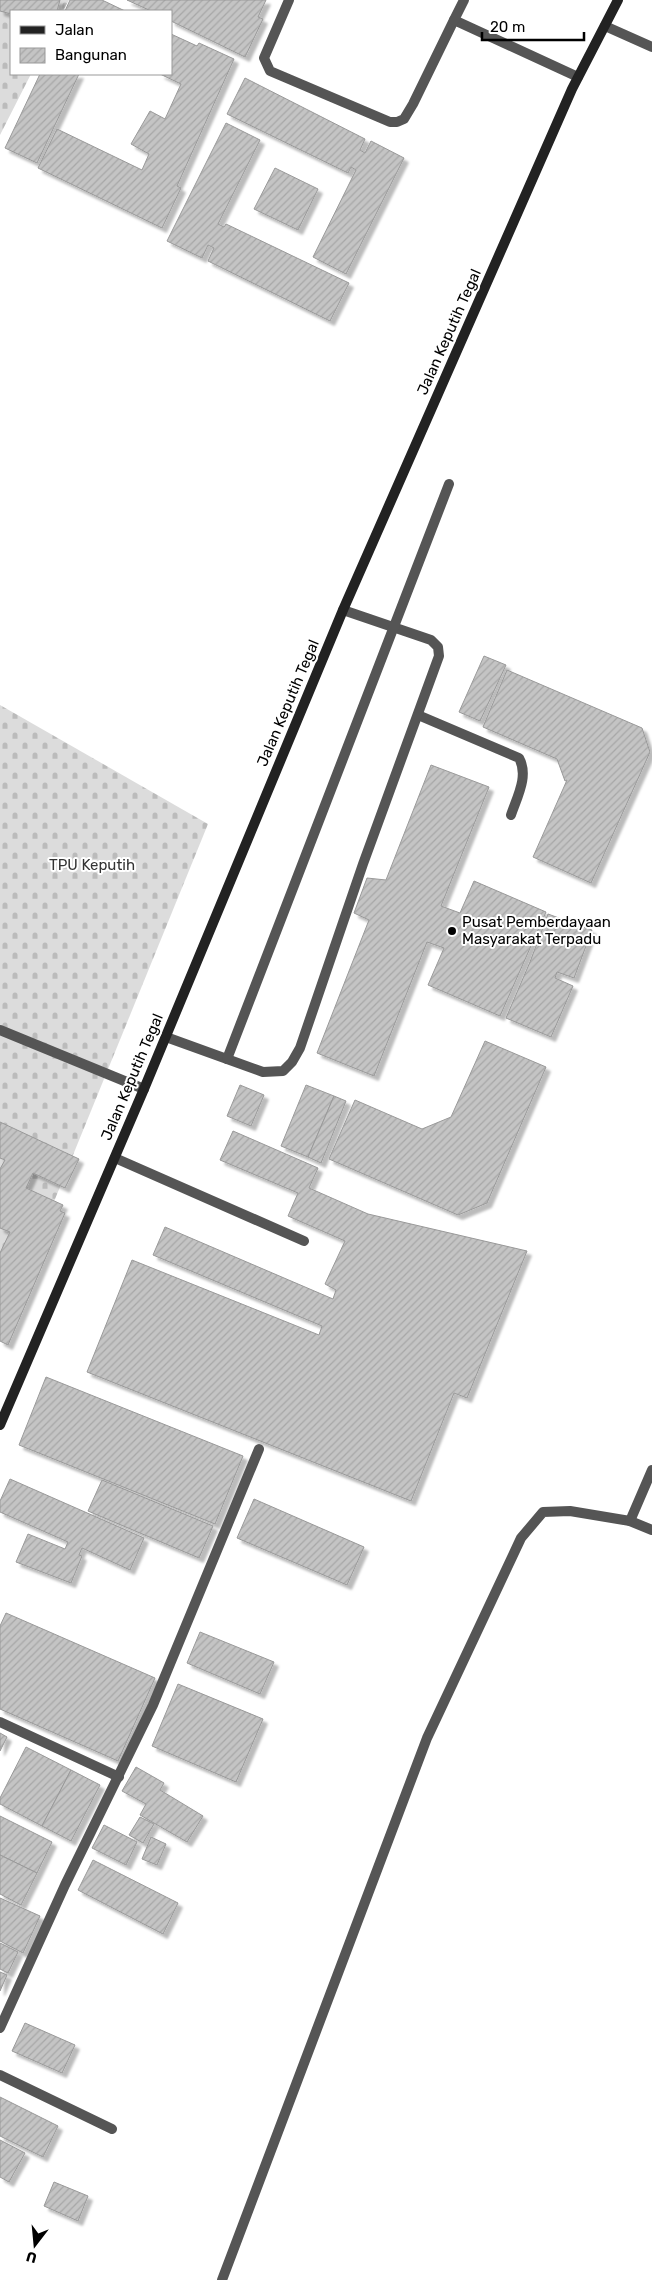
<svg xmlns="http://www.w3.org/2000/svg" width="652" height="2280" font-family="Rubik,sans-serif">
  <defs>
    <pattern id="cemetery-stones" width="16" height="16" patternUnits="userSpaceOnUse" patternTransform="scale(1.25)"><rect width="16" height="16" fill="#dcdcdc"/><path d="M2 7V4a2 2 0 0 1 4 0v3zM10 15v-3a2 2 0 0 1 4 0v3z" fill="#bbb"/></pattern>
    <pattern id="building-hatch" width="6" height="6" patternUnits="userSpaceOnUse" patternTransform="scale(1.25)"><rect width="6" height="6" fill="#c4c4c4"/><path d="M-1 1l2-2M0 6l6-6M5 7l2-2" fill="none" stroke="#a7a7a7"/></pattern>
    <filter id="shadow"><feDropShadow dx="4.5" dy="4.5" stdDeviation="1" flood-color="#0004"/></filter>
  </defs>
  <rect width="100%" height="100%" fill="#fff"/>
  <g fill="url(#cemetery-stones)">
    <polygon points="0,0 69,0 63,11 11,11 11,74 31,74 0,135"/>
    <polygon points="0,705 208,824 0,1334"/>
  </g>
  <g fill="url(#building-hatch)" stroke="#999" filter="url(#shadow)">
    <polygon points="0,0 60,0 57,11 11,11 11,14 0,11"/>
    <polygon points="70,0 102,0 125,11 65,11"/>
    <polygon points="127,0 266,0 258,17 263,19 245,57 171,21 171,11 151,11"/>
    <polygon points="171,34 197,46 199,43 234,59 177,186 181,188 162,228 38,168 57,129 142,170 149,154 131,144 150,111 165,119 181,84 160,74 171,74"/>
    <polygon points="40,74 79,74 37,163 5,148"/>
    <polygon points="245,78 365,139 360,150 365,153 371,141 404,158 346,274 313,257 356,170 351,167 348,173 227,114"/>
    <polygon points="226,123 260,140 218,224 224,227 226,224 349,283 330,321 208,261 214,248 208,245 202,258 167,241"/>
    <polygon points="275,168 318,189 298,230 254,209"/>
    <polygon points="484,656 506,665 480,721 459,712"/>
    <polygon points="507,670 642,728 650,752 591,883 533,857 567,780 565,781 557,759 483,727"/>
    <polygon points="431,765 489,787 441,906 460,913 474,881 546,912 500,1016 428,985 444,948 427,942 374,1076 317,1053 369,920 354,913 367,878 386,880"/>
    <polygon points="548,914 592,930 574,978 557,972 555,978 573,986 551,1037 506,1018 530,962"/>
    <polygon points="485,1041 546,1067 487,1203 458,1215 329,1159 355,1100 422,1129 451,1117"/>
    <polygon points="240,1085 264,1095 251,1126 227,1116"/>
    <polygon points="306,1085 334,1096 308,1157 281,1146"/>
    <polygon points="334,1096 346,1101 321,1163 308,1157"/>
    <polygon points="0,1122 79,1159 65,1188 33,1173 26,1188 63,1205 60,1211 65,1213 8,1345 0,1341 0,1253 10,1232 0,1228 0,1169 5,1160 0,1158"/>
    <polygon points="233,1131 318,1168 309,1188 368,1214 527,1251 467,1398 454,1393 411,1501 87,1372 132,1260 319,1335 322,1326 153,1255 165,1227 333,1299 336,1290 325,1284 345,1241 288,1216 298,1193 220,1160"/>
    <polygon points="46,1377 243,1456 215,1524 19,1445"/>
    <polygon points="10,1479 144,1538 130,1570 82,1548 79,1555 82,1556 71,1583 16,1562 28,1534 65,1549 68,1542 0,1512 0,1501"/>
    <polygon points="102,1480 213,1526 199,1558 88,1511"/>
    <polygon points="254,1499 364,1547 347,1585 237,1538"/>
    <polygon points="6,1613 155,1678 118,1761 0,1709 0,1626"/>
    <polygon points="200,1632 274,1662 260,1694 187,1663"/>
    <polygon points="178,1684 263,1719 236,1782 152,1746"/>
    <polygon points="0,1733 7,1737 0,1751"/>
    <polygon points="26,1747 71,1770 42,1826 0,1804 0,1798"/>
    <polygon points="136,1767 164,1783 160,1790 203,1816 187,1842 140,1815 146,1804 122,1791"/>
    <polygon points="71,1770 100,1785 71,1841 42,1826"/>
    <polygon points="0,1816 52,1842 37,1873 0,1855"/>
    <polygon points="140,1817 154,1824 143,1843 129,1835"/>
    <polygon points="104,1825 137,1842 126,1865 92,1848"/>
    <polygon points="151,1837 166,1844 157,1865 142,1859"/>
    <polygon points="0,1855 37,1873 21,1905 0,1894"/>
    <polygon points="93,1860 178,1903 163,1934 78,1890"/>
    <polygon points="0,1898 40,1916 23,1953 0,1941"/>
    <polygon points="0,1943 18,1952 8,1973 0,1969"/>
    <polygon points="0,1972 7,1975 0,1991"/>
    <polygon points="25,2023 75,2045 62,2073 12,2051"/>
    <polygon points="0,2097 58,2126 43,2157 0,2136"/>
    <polygon points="0,2140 25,2153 9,2182 0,2177"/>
    <polygon points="54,2182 88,2196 78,2221 44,2206"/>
  </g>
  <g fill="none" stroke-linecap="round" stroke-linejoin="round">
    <g stroke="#555" stroke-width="10">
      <polyline points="289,0 264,58 270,71 390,122 397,122 404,119 413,104 454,20 578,77"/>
      <polyline points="454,20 464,0"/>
      <polyline points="605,26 652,47"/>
      <path d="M418 715 519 758C529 776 517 797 511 815"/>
      <polyline points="0,1030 144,1089"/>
      <polyline points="166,1037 263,1072 283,1071 292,1062 300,1048 363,864 439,656 438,647 431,640 343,610"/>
      <polyline points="227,1059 449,484"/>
      <polyline points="115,1158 304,1241"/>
      <polyline points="222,2280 427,1738 521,1538 543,1512 570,1511 630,1521"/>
    </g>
    <g stroke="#555" stroke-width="10">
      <polyline points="652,1470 630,1521 652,1530"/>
      <polyline points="0,1722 119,1777"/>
      <polyline points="0,2028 65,1885 153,1705 259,1449"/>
      <polyline points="0,2075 112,2129"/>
    </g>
    <polyline stroke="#222" stroke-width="10" points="0,1425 144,1089 343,610 572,89 618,0"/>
  </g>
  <circle fill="#000" stroke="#fff" stroke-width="2" cx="452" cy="931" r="5"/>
  <g text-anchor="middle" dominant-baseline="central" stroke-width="4" stroke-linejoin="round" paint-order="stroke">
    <g font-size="15" fill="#000" stroke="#fff">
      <text transform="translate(449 332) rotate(-66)">Jalan Keputih Tegal</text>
      <text transform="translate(288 703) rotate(-67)">Jalan Keputih Tegal</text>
      <text transform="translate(132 1077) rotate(-67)">Jalan Keputih Tegal</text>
    </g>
    <g font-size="15" fill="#333" stroke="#fff">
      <text x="92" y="865">TPU Keputih</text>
    </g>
    <g font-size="15" fill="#000" stroke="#fff" text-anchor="start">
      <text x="462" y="922">Pusat Pemberdayaan<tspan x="462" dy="17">Masyarakat Terpadu</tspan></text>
    </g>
  </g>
  <rect x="10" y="10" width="162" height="65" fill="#ffffff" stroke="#999999"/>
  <rect x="20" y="26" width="25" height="8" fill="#222222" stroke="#999999"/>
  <text x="55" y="35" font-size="15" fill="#000000">Jalan</text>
  <rect x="20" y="48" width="25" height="15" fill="url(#building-hatch)" stroke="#999999"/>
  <text x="55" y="60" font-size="15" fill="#000000">Bangunan</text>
  <g transform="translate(35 2245) rotate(196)" stroke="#ffffff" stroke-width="4" paint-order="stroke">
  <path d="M0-4L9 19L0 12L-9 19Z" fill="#000000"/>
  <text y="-8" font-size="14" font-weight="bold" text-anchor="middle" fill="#000000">U</text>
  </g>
  <path d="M482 32v8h102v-8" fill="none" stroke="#000000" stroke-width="2.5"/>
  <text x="490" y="32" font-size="15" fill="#000000" stroke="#ffffff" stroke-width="4" paint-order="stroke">20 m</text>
</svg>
